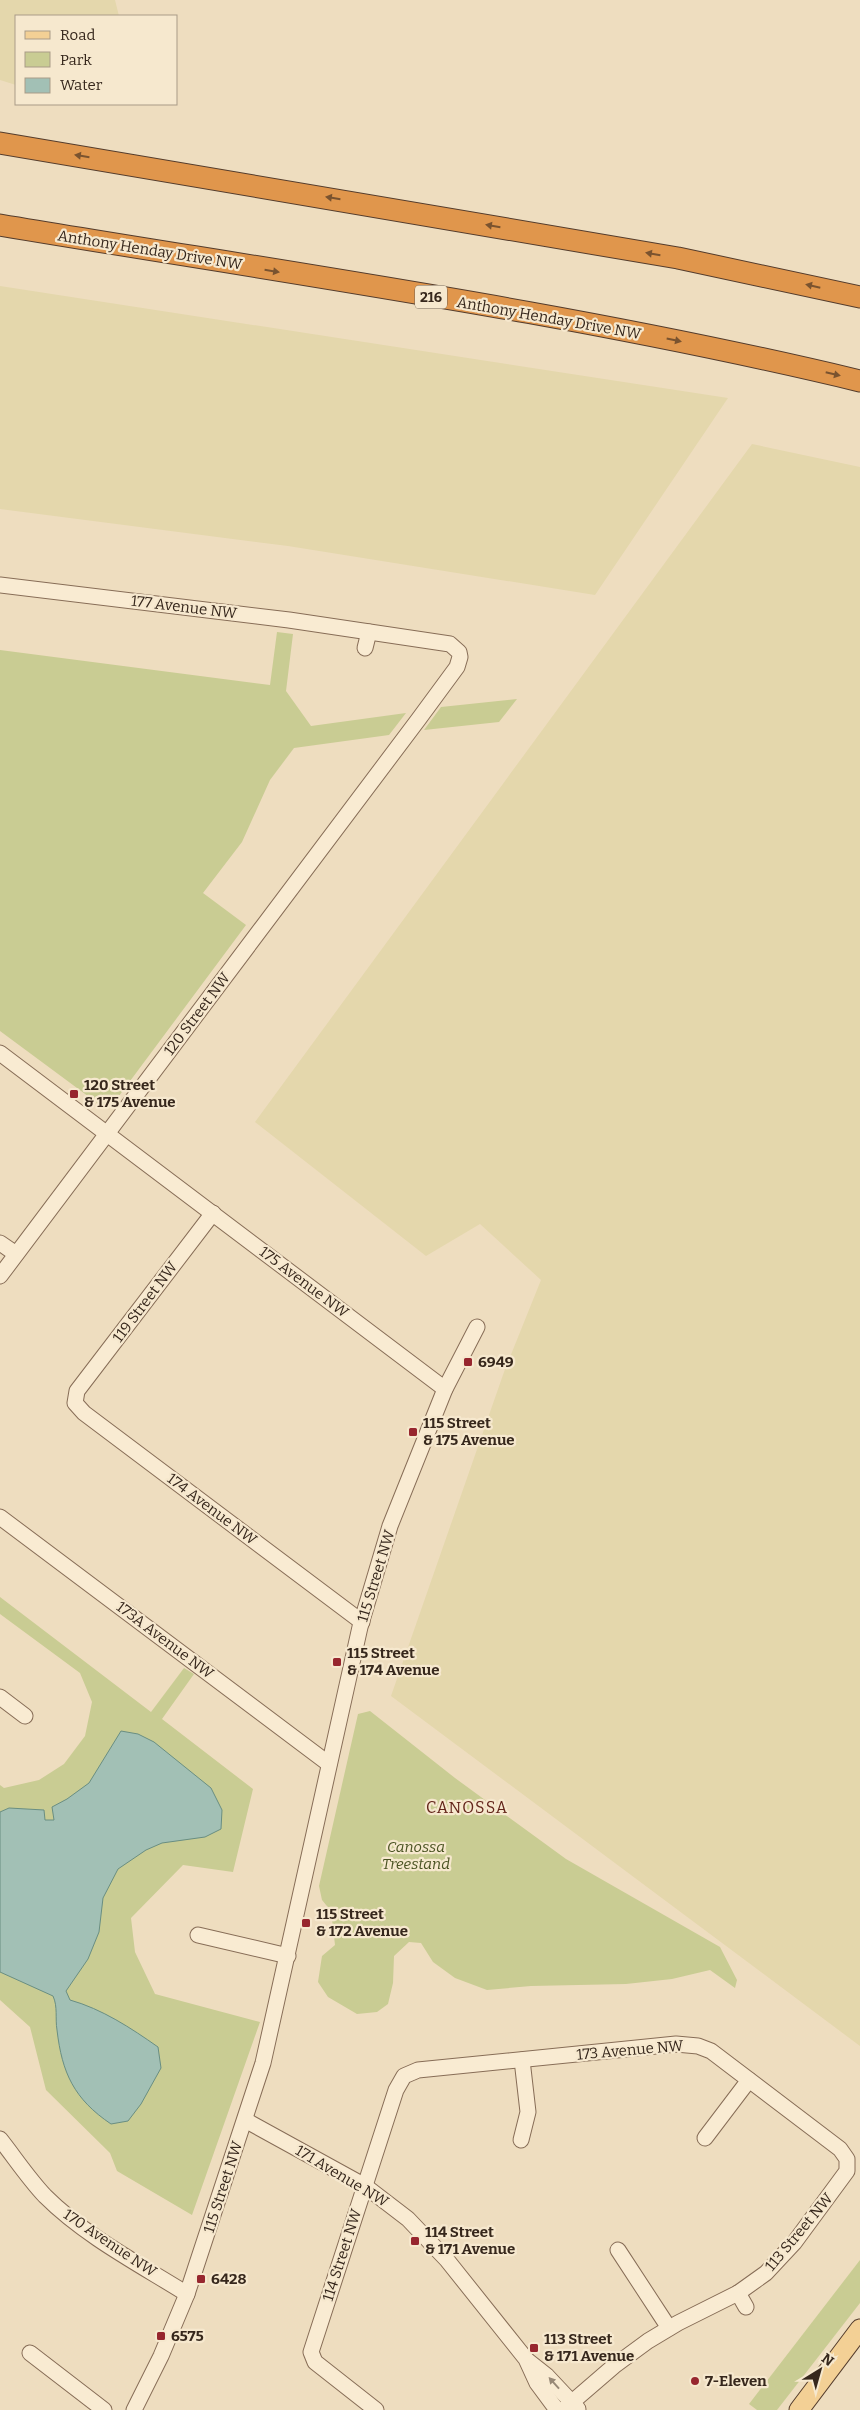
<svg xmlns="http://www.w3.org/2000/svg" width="860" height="2410" font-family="Bitter,serif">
  <rect width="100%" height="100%" fill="#eeddbf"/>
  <g fill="#e4d7ac">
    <polygon points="0,0 115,0 119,16 16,16 16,85 0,80"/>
    <polygon points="0,286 728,398 595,595 288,546 0,509"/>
    <polygon points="752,444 860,467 860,2046 391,1696 504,1372 541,1280 480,1224 426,1256 255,1122"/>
  </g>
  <g fill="#c9cc93">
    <polygon points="277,632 293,634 286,691 311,726 406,713 389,735 294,748 270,780 242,842 203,893 246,925 113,1104 100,1105 0,1031 0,650 270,685"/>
    <polygon points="517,699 499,722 424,730 441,707"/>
    <polygon points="0,1597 151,1712 184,1668 194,1674 162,1719 253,1789 233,1872 183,1865 131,1918 135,1952 155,1994 260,2022 192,2215 117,2171 110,2153 46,2090 30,2027 0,2000 0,1785 4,1788 39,1780 64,1764 85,1736 92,1702 80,1673 0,1614"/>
    <polygon points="370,1711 455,1778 566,1859 720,1947 737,1980 735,1988 710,1970 672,1979 626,1984 531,1986 487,1990 455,1978 433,1962 421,1943 409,1942 394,1956 393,1983 388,2004 377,2012 357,2014 328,1997 318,1982 322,1956 335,1945 331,1911 322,1900 319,1886 358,1714"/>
    <polygon points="860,2260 860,2303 777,2410 757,2410 749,2404"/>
  </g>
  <path fill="#a2c0b5" stroke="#698e82" d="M121 1731 138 1734 154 1742 211 1788 222 1810 221 1829 205 1837 162 1843 146 1850 118 1869 103 1898 99 1932 88 1959 66 1991 70 2000C102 2009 131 2028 158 2047L161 2068 141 2104 128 2121 111 2124C74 2099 62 2073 57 2030 55 2018 58 2007 53 1996L0 1972V1812L9 1808 44 1810 45 1820H54L52 1807 67 1799 89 1783Z"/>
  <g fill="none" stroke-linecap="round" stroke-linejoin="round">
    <g stroke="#876d57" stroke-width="17">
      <g id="minor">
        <polyline points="0,585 289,620 450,644 459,652 460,657 457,667 418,720 0,1276"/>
        <polyline points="365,648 369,632"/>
        <polyline points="0,1053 445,1389"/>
        <polyline points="213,1213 77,1391 75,1403 84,1413 362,1622"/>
        <polyline points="0,1243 16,1254"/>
        <polyline points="0,1517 329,1764"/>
        <polyline points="0,1697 25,1716"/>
        <polyline points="198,1935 288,1956"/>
        <polyline points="245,2120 365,2186 408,2219 447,2260 526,2359 537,2383 557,2410"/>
        <polyline points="705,2138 749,2080"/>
        <path d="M0 2139C15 2158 28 2178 45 2196 85 2236 139 2264 187 2294"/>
        <polyline points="521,2140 528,2112 522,2060"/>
        <polyline points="618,2250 669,2328"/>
        <polyline points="738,2293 746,2307"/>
        <polyline points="30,2353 104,2410"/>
        <polyline points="528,2361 547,2376 578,2409"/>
        <polyline points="134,2410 161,2356 187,2294 263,2063 360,1627 390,1526 445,1389 477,1327"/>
        <polyline points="376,2410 315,2362 311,2352 396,2090 404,2076 418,2070 676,2044 698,2046 711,2051 840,2149 847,2159 847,2171 794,2243 766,2273 738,2293 678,2323 648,2341 614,2366 563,2410"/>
      </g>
    </g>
    <g stroke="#543c2c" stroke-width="21">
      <polyline id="major" points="799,2410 860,2329"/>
    </g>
    <g stroke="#543c2c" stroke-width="23">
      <g id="highway">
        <polyline points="0,143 678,258 860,297"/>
        <path d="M0 225C287 273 577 313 860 381"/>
      </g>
    </g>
    <use href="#minor" stroke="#f9ebd2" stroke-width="15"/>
    <use href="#major" stroke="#f3d095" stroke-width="19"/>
    <use href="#highway" stroke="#e0964c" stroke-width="21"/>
  </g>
  <defs><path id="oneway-solid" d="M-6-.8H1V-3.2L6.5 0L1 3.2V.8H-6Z" transform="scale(1.25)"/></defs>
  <g fill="#7a532f">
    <use href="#oneway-solid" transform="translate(82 156) rotate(-171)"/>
    <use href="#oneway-solid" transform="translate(333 198) rotate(-171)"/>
    <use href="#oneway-solid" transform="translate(493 226) rotate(-170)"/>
    <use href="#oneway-solid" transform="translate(653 254) rotate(-170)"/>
    <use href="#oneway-solid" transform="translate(272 271) rotate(9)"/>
    <use href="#oneway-solid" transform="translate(813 286) rotate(-167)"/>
    <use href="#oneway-solid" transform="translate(674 340) rotate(12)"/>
    <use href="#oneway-solid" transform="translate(833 374) rotate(13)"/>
  </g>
  <use fill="#988977" href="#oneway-solid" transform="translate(554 2383) rotate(-132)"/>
  <g fill="#97262e" stroke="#f6e8ce" stroke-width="2">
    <rect x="69" y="1089" width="10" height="10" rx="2.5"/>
    <rect x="463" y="1357" width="10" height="10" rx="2.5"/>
    <rect x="408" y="1427" width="10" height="10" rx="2.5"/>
    <rect x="332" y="1657" width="10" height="10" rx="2.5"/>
    <rect x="301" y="1918" width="10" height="10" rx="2.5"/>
    <rect x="410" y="2236" width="10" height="10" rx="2.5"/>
    <rect x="196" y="2274" width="10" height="10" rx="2.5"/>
    <rect x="156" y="2331" width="10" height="10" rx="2.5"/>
    <rect x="529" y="2343" width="10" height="10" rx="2.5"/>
    <circle cx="695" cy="2381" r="5"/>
  </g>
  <g text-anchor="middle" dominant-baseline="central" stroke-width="4.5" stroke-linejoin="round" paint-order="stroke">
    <rect fill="#f6e8ce" stroke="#706151" stroke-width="1" x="415" y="285.5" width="32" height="23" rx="4"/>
    <g font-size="14" font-weight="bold" fill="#36271c">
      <text x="431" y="297">216</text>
    </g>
    <g font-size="15" fill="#36271c" stroke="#f6e8ce">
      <text transform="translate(150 250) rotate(9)">Anthony Henday Drive NW</text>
      <text transform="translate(549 318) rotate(10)">Anthony Henday Drive NW</text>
      <text transform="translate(184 607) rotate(7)">177 Avenue NW</text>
      <text transform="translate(197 1014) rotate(-53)">120 Street NW</text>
      <text transform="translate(304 1282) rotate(37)">175 Avenue NW</text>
      <text transform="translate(145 1302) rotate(-53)">119 Street NW</text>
      <text transform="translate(212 1509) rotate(37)">174 Avenue NW</text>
      <text transform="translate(376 1576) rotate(-73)">115 Street NW</text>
      <text transform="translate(165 1640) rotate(37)">173A Avenue NW</text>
      <text transform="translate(630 2050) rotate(-5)">173 Avenue NW</text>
      <text transform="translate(342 2176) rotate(31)">171 Avenue NW</text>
      <text transform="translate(223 2187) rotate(-72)">115 Street NW</text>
      <text transform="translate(799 2232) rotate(-50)">113 Street NW</text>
      <text transform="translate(110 2243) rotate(34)">170 Avenue NW</text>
      <text transform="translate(342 2255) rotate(-72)">114 Street NW</text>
    </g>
    <g font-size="15" font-weight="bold" fill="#36271c" stroke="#f6e8ce" text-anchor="start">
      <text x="84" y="1085">120 Street<tspan x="84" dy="17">&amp; 175 Avenue</tspan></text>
      <text x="478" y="1362">6949</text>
      <text x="423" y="1423">115 Street<tspan x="423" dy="17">&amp; 175 Avenue</tspan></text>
      <text x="347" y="1653">115 Street<tspan x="347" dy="17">&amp; 174 Avenue</tspan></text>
      <text x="316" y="1914">115 Street<tspan x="316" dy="17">&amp; 172 Avenue</tspan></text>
      <text x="425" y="2232">114 Street<tspan x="425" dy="17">&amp; 171 Avenue</tspan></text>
      <text x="211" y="2279">6428</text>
      <text x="171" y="2336">6575</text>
      <text x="544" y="2339">113 Street<tspan x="544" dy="17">&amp; 171 Avenue</tspan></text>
      <text x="705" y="2381">7-Eleven</text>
    </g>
    <g font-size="15" font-style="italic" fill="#4a5322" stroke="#f6e8ce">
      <text x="416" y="1847">Canossa<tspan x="416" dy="17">Treestand</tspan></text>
    </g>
    <g font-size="16" letter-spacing="1" fill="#63251a" stroke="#f6e8ce">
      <text x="467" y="1807">CANOSSA</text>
    </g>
  </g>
  <rect x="15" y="15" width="162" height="90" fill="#f6e8ce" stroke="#a99b87"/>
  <rect x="25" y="31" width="25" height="8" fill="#f3d095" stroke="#a99b87"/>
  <text x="60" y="40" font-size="15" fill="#36271c">Road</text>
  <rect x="25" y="52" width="25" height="15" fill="#c9cc93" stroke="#a99b87"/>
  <text x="60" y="65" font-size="15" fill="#36271c">Park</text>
  <rect x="25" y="78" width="25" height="15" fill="#a2c0b5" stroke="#a99b87"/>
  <text x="60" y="90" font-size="15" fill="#36271c">Water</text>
  <g transform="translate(820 2370) rotate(37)" stroke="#f6e8ce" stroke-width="4" paint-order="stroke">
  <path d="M0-4L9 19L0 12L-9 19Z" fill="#36271c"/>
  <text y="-8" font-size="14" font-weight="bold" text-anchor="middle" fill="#36271c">N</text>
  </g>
</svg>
